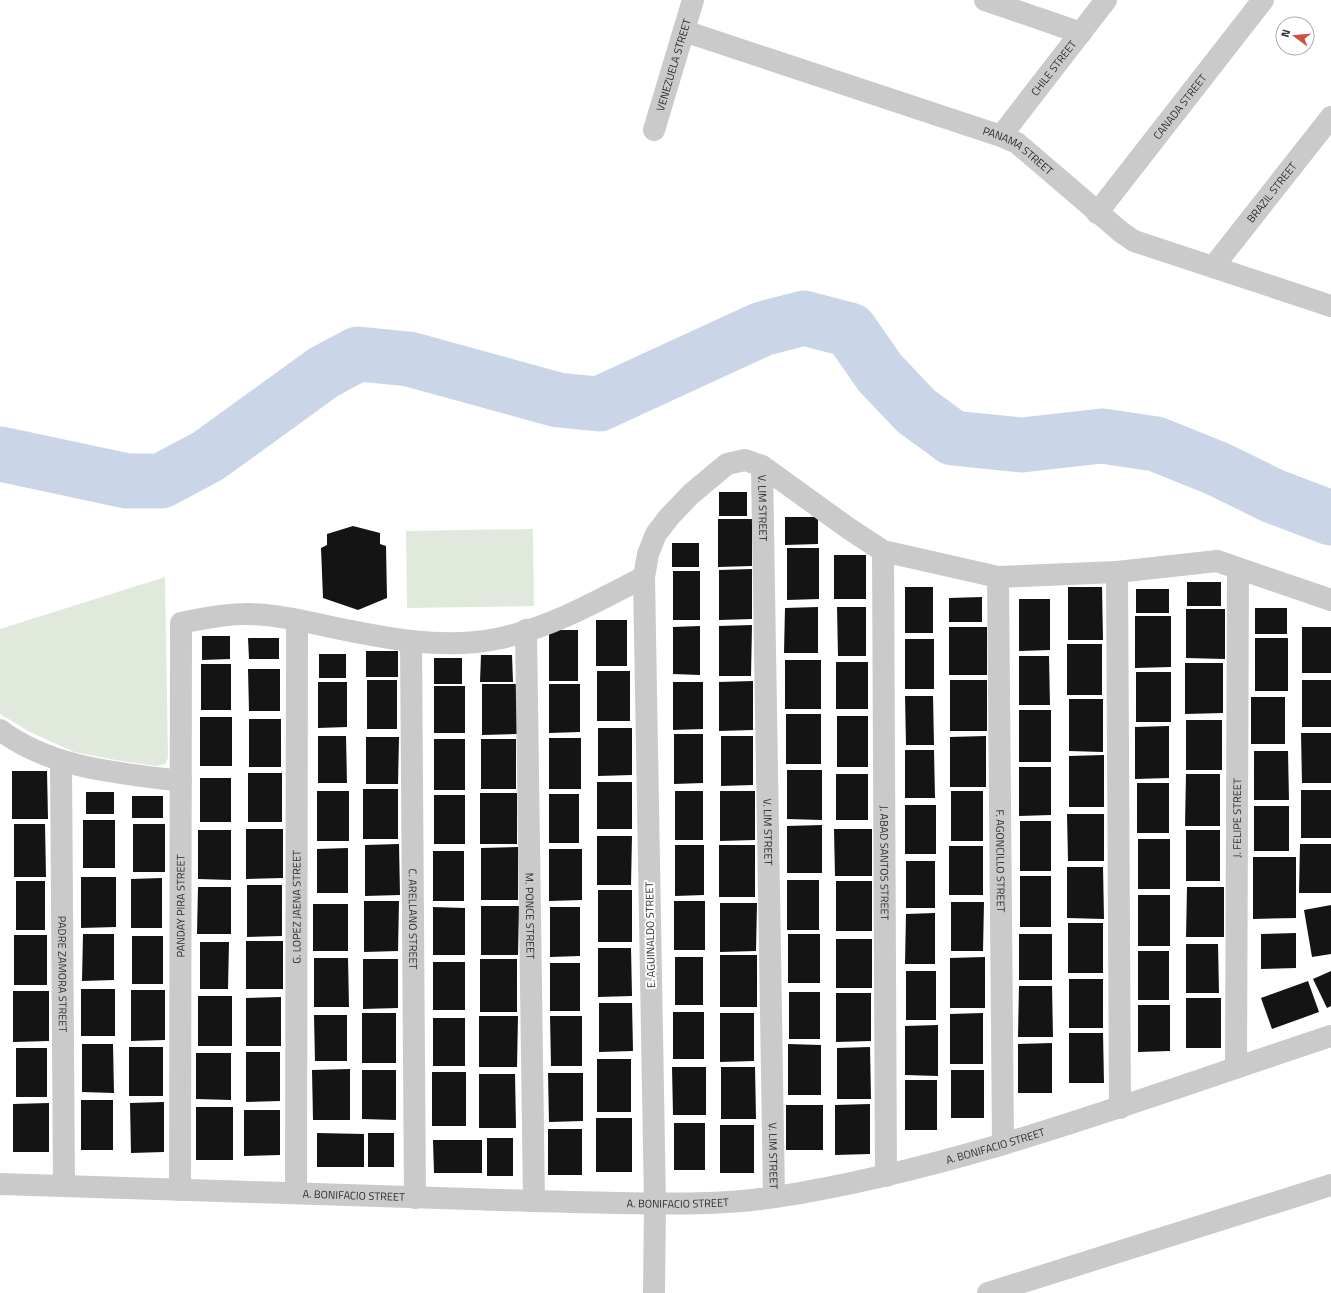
<svg xmlns="http://www.w3.org/2000/svg" width="1331" height="1293" font-family="'Titillium Web',sans-serif">
  <rect width="100%" height="100%" fill="#fff"/>
  <g fill="#e0e9dc">
    <polygon points="533,529 534,606 407,608 406,531"/>
    <polygon points="165,577 168,758 165,764 157,766 121,761 74,752 30,732 0,714 0,629"/>
  </g>
  <g fill="none" stroke-linecap="round" stroke-linejoin="round">
    <polyline stroke="#cad6e7" stroke-width="55" points="0,454 127,481 161,481 208,456 324,372 358,354 409,359 558,400 599,404 762,329 804,318 850,330 880,373 916,411 953,438 1022,445 1102,436 1156,444 1218,469 1273,496 1331,518"/>
  </g>
  <g fill="#141414">
    <rect x="719" y="492" width="28" height="24"/>
    <polygon points="785,517 818,517 818,544 785,545"/>
    <polygon points="718,519 752,519 752,566 718,567"/>
    <polygon points="353,526 380,533 380,544 386,546 387,598 358,610 323,598 321,548 327,545 327,534"/>
    <rect x="672" y="543" width="27" height="24"/>
    <polygon points="787,548 819,548 819,599 787,600"/>
    <rect x="834" y="555" width="32" height="44"/>
    <polygon points="752,569 752,619 719,620 719,570"/>
    <rect x="673" y="571" width="27" height="49"/>
    <rect x="1187" y="582" width="34" height="24"/>
    <rect x="905" y="587" width="28" height="46"/>
    <polygon points="1068,587 1102,587 1103,640 1068,640"/>
    <rect x="1136" y="589" width="33" height="24"/>
    <polygon points="982,597 982,622 949,622 949,598"/>
    <polygon points="1019,599 1050,599 1050,650 1019,651"/>
    <polygon points="818,607 818,653 784,653 785,608"/>
    <polygon points="837,607 866,607 866,656 838,656"/>
    <rect x="1255" y="608" width="32" height="26"/>
    <polygon points="1186,609 1225,609 1225,659 1186,658"/>
    <polygon points="1135,616 1171,616 1171,667 1135,668"/>
    <rect x="596" y="620" width="31" height="46"/>
    <polygon points="752,625 751,676 719,676 719,626"/>
    <polygon points="700,626 700,675 673,674 673,627"/>
    <rect x="949" y="627" width="38" height="48"/>
    <rect x="1302" y="627" width="29" height="46"/>
    <rect x="549" y="630" width="29" height="51"/>
    <polygon points="202,636 230,636 230,659 202,660"/>
    <polygon points="248,638 279,638 279,659 249,659"/>
    <rect x="1255" y="638" width="33" height="53"/>
    <rect x="905" y="639" width="29" height="50"/>
    <rect x="1067" y="644" width="35" height="51"/>
    <rect x="366" y="651" width="32" height="26"/>
    <rect x="319" y="654" width="27" height="24"/>
    <polygon points="481,655 512,655 513,682 480,682"/>
    <polygon points="1019,656 1049,656 1050,705 1019,705"/>
    <rect x="434" y="658" width="28" height="26"/>
    <rect x="785" y="660" width="36" height="49"/>
    <rect x="836" y="662" width="32" height="47"/>
    <polygon points="1185,663 1223,663 1223,713 1185,714"/>
    <rect x="201" y="664" width="30" height="46"/>
    <polygon points="248,669 280,669 280,711 249,711"/>
    <rect x="597" y="671" width="33" height="50"/>
    <rect x="1136" y="672" width="35" height="50"/>
    <rect x="367" y="680" width="30" height="49"/>
    <rect x="950" y="680" width="37" height="51"/>
    <rect x="1302" y="680" width="29" height="47"/>
    <polygon points="753,681 753,730 719,731 719,682"/>
    <polygon points="318,682 347,682 347,727 318,728"/>
    <polygon points="673,682 703,682 703,729 673,730"/>
    <polygon points="482,684 517,684 517,734 482,735"/>
    <polygon points="549,684 580,684 580,732 549,733"/>
    <rect x="434" y="686" width="31" height="47"/>
    <polygon points="905,696 933,696 934,745 906,745"/>
    <rect x="1251" y="697" width="34" height="47"/>
    <polygon points="1069,699 1103,699 1103,752 1069,751"/>
    <rect x="1019" y="710" width="32" height="52"/>
    <rect x="786" y="714" width="35" height="50"/>
    <rect x="837" y="716" width="31" height="51"/>
    <rect x="200" y="717" width="32" height="49"/>
    <rect x="249" y="719" width="32" height="48"/>
    <rect x="1186" y="720" width="36" height="50"/>
    <polygon points="1169,726 1169,778 1135,779 1135,727"/>
    <polygon points="598,728 632,728 632,775 598,776"/>
    <polygon points="1301,733 1331,733 1331,783 1302,783"/>
    <polygon points="674,734 703,734 703,783 674,784"/>
    <polygon points="318,736 346,736 347,783 318,783"/>
    <polygon points="721,736 753,736 753,785 721,786"/>
    <polygon points="986,736 986,787 950,787 950,737"/>
    <polygon points="366,737 399,737 398,784 366,784"/>
    <rect x="549" y="738" width="32" height="51"/>
    <rect x="434" y="739" width="31" height="51"/>
    <rect x="481" y="739" width="35" height="50"/>
    <polygon points="905,750 934,750 935,798 905,798"/>
    <polygon points="1254,751 1288,751 1289,800 1254,800"/>
    <polygon points="1104,755 1104,807 1069,807 1069,756"/>
    <polygon points="1019,767 1051,767 1051,815 1019,816"/>
    <polygon points="787,770 822,770 822,820 787,819"/>
    <polygon points="12,771 47,771 48,819 12,819"/>
    <rect x="248" y="773" width="34" height="49"/>
    <rect x="836" y="774" width="32" height="46"/>
    <polygon points="1186,774 1220,774 1220,826 1185,826"/>
    <rect x="200" y="778" width="31" height="44"/>
    <rect x="597" y="782" width="35" height="47"/>
    <rect x="1137" y="783" width="32" height="50"/>
    <rect x="363" y="789" width="35" height="50"/>
    <rect x="1301" y="790" width="30" height="48"/>
    <rect x="317" y="791" width="32" height="50"/>
    <rect x="675" y="791" width="28" height="49"/>
    <polygon points="720,791 755,791 755,840 720,841"/>
    <rect x="951" y="791" width="32" height="50"/>
    <rect x="86" y="792" width="28" height="22"/>
    <rect x="480" y="793" width="37" height="51"/>
    <rect x="549" y="794" width="30" height="49"/>
    <rect x="434" y="795" width="31" height="49"/>
    <rect x="132" y="796" width="31" height="22"/>
    <rect x="905" y="805" width="31" height="49"/>
    <rect x="1254" y="806" width="35" height="45"/>
    <polygon points="1067,814 1104,814 1104,861 1068,861"/>
    <rect x="83" y="820" width="32" height="48"/>
    <rect x="1020" y="821" width="31" height="50"/>
    <polygon points="14,824 45,824 46,877 14,877"/>
    <rect x="133" y="824" width="32" height="48"/>
    <polygon points="822,825 822,873 787,873 787,826"/>
    <polygon points="246,829 283,829 283,878 246,879"/>
    <polygon points="834,829 872,829 872,876 835,876"/>
    <polygon points="198,830 231,830 231,880 198,879"/>
    <rect x="1186" y="830" width="34" height="51"/>
    <polygon points="597,836 632,836 631,885 597,885"/>
    <rect x="1138" y="839" width="32" height="50"/>
    <polygon points="399,844 400,895 365,896 365,845"/>
    <polygon points="1300,844 1331,844 1331,893 1299,893"/>
    <polygon points="675,845 704,845 704,895 675,896"/>
    <rect x="719" y="845" width="36" height="52"/>
    <rect x="949" y="846" width="34" height="49"/>
    <polygon points="518,847 518,900 481,900 481,848"/>
    <polygon points="348,848 348,893 317,893 317,849"/>
    <polygon points="549,849 582,849 582,900 549,901"/>
    <rect x="433" y="851" width="31" height="50"/>
    <polygon points="1253,857 1296,857 1296,918 1253,919"/>
    <rect x="906" y="861" width="29" height="47"/>
    <polygon points="1067,867 1103,867 1104,919 1067,918"/>
    <rect x="1020" y="876" width="31" height="51"/>
    <polygon points="81,877 116,877 116,927 81,928"/>
    <polygon points="162,878 162,928 131,928 131,879"/>
    <rect x="787" y="880" width="32" height="50"/>
    <rect x="16" y="881" width="29" height="49"/>
    <rect x="836" y="881" width="36" height="50"/>
    <polygon points="247,885 282,885 282,936 247,937"/>
    <polygon points="198,887 231,887 231,934 197,934"/>
    <polygon points="1187,887 1224,887 1224,937 1186,937"/>
    <rect x="598" y="890" width="34" height="52"/>
    <rect x="1138" y="895" width="32" height="51"/>
    <polygon points="364,901 399,901 398,951 364,952"/>
    <rect x="674" y="901" width="31" height="49"/>
    <polygon points="951,902 984,902 983,951 951,951"/>
    <polygon points="720,903 757,903 756,951 720,952"/>
    <rect x="313" y="904" width="35" height="47"/>
    <polygon points="1331,905 1331,954 1312,957 1304,910"/>
    <polygon points="481,906 519,906 518,955 481,955"/>
    <polygon points="433,907 465,908 465,955 433,955"/>
    <polygon points="550,907 580,907 580,956 550,957"/>
    <polygon points="935,913 935,964 905,964 906,914"/>
    <rect x="1068" y="923" width="35" height="50"/>
    <polygon points="1296,933 1296,968 1261,969 1261,934"/>
    <polygon points="83,934 114,934 114,980 82,981"/>
    <rect x="788" y="934" width="32" height="49"/>
    <rect x="1019" y="934" width="33" height="46"/>
    <rect x="14" y="935" width="33" height="50"/>
    <rect x="132" y="936" width="31" height="48"/>
    <rect x="836" y="939" width="36" height="49"/>
    <rect x="246" y="941" width="37" height="48"/>
    <polygon points="200,942 229,942 228,989 200,989"/>
    <polygon points="1186,944 1218,944 1219,993 1186,993"/>
    <polygon points="598,948 631,948 632,996 598,997"/>
    <rect x="1138" y="951" width="31" height="49"/>
    <rect x="720" y="955" width="37" height="52"/>
    <rect x="675" y="957" width="28" height="48"/>
    <polygon points="985,957 985,1008 950,1008 950,958"/>
    <polygon points="314,958 348,958 349,1007 314,1007"/>
    <polygon points="363,959 398,959 398,1008 363,1009"/>
    <rect x="480" y="959" width="37" height="53"/>
    <rect x="433" y="962" width="32" height="48"/>
    <rect x="550" y="963" width="30" height="48"/>
    <rect x="906" y="971" width="30" height="49"/>
    <polygon points="1331,971 1331,1006 1327,1008 1313,979"/>
    <rect x="1069" y="979" width="34" height="49"/>
    <polygon points="1308,981 1319,1012 1272,1029 1261,998"/>
    <polygon points="1019,986 1052,986 1053,1037 1018,1037"/>
    <rect x="81" y="989" width="34" height="47"/>
    <polygon points="131,990 165,990 165,1040 131,1041"/>
    <polygon points="13,991 49,991 49,1041 13,1042"/>
    <rect x="789" y="992" width="31" height="47"/>
    <polygon points="836,993 871,993 871,1041 836,1042"/>
    <rect x="198" y="996" width="34" height="50"/>
    <polygon points="281,997 281,1046 246,1046 246,998"/>
    <rect x="1186" y="998" width="35" height="50"/>
    <polygon points="599,1003 632,1003 633,1051 599,1052"/>
    <polygon points="1138,1005 1170,1005 1170,1051 1138,1052"/>
    <rect x="673" y="1012" width="31" height="47"/>
    <rect x="362" y="1013" width="34" height="50"/>
    <polygon points="720,1013 754,1013 754,1061 720,1062"/>
    <polygon points="983,1013 983,1064 950,1064 950,1014"/>
    <polygon points="314,1015 347,1015 347,1061 315,1061"/>
    <polygon points="479,1016 518,1016 517,1067 479,1067"/>
    <polygon points="550,1016 582,1016 582,1066 551,1066"/>
    <rect x="433" y="1018" width="32" height="48"/>
    <polygon points="938,1025 938,1076 905,1075 905,1026"/>
    <polygon points="1069,1033 1103,1033 1104,1083 1069,1083"/>
    <polygon points="1052,1043 1052,1093 1018,1093 1018,1044"/>
    <polygon points="82,1044 113,1044 114,1093 82,1092"/>
    <polygon points="788,1044 821,1045 821,1095 788,1095"/>
    <rect x="129" y="1047" width="34" height="49"/>
    <polygon points="870,1047 871,1099 837,1099 837,1048"/>
    <rect x="16" y="1048" width="31" height="49"/>
    <polygon points="246,1052 280,1052 280,1101 246,1102"/>
    <polygon points="196,1053 231,1053 231,1100 196,1099"/>
    <rect x="597" y="1059" width="34" height="53"/>
    <polygon points="672,1067 706,1067 706,1115 673,1115"/>
    <polygon points="721,1067 755,1067 756,1119 721,1119"/>
    <polygon points="350,1069 350,1120 313,1120 312,1070"/>
    <polygon points="362,1070 396,1070 396,1120 362,1119"/>
    <rect x="951" y="1070" width="33" height="48"/>
    <rect x="432" y="1072" width="34" height="54"/>
    <polygon points="548,1073 583,1073 583,1121 549,1122"/>
    <polygon points="479,1074 515,1074 516,1128 479,1128"/>
    <rect x="905" y="1080" width="32" height="50"/>
    <rect x="81" y="1100" width="32" height="50"/>
    <polygon points="164,1102 164,1152 131,1153 130,1103"/>
    <polygon points="49,1103 49,1152 13,1152 13,1104"/>
    <polygon points="870,1104 870,1154 835,1155 835,1105"/>
    <rect x="786" y="1105" width="37" height="45"/>
    <rect x="196" y="1107" width="37" height="53"/>
    <polygon points="244,1110 280,1110 280,1155 244,1156"/>
    <rect x="596" y="1118" width="36" height="54"/>
    <rect x="674" y="1123" width="31" height="47"/>
    <rect x="720" y="1125" width="34" height="48"/>
    <rect x="548" y="1129" width="34" height="46"/>
    <polygon points="317,1133 364,1134 364,1167 317,1167"/>
    <rect x="368" y="1133" width="26" height="34"/>
    <rect x="487" y="1138" width="26" height="38"/>
    <polygon points="433,1140 482,1140 482,1173 434,1173"/>
  </g>
  <g fill="none" stroke-linecap="round" stroke-linejoin="round">
    <g stroke="#cacaca" stroke-width="22">
      <polyline points="985,0 1081,33"/>
      <path id="s1" d="M684 31 1001 136 1017 143 1121 232 1134 241 1331 306"/>
      <path id="s2" d="M654 130 693 0"/>
      <path id="s3" d="M1001 136 1106 0"/>
      <path id="s4" d="M1097 213 1263 0"/>
      <path id="s5" d="M1213 267 1331 117"/>
      <path id="s6" d="M762 466 774 1197"/>
      <path id="s7" d="M883 551 886 1176"/>
      <polyline points="1117,572 1120,1108"/>
      <path id="s8" d="M998 577 1003 1144"/>
      <path id="s9" d="M526 630 534 1201"/>
      <path id="s10" d="M411 641 415 1198"/>
      <path d="M0 730C52 769 119 773 181 781"/>
      <path id="s11" d="M61 761 64 1186"/>
      <path id="s12" d="M1236 1067 1238 569"/>
      <path id="s13" d="M0 1184C157 1189 313 1194 470 1199 520 1201 570 1202 619 1203 672 1204 724 1205 776 1197 967 1167 1148 1096 1331 1036"/>
      <path id="s14" d="M180 1190 181 623C209 617 236 612 265 615 287 617 309 622 331 627 384 638 442 650 496 639 548 629 598 601 644 577"/>
      <path id="s15" d="M296 1193 297 620"/>
      <polyline points="654,1293 655,1204 644,577 648,554 656,534 669,517 691,494 727,464 745,460 762,466 848,528 883,551 998,577 1117,572 1217,561 1331,600"/>
      <polyline points="988,1293 1331,1185"/>
    </g>
  </g>
  <g text-anchor="middle" dominant-baseline="central" stroke-width="4" stroke-linejoin="round" paint-order="stroke">
    <g font-size="11" fill="#2d2d2d" stroke="#fff">
      <text stroke="none"><textPath href="#s2" startOffset="68">VENEZUELA STREET</textPath></text>
      <text stroke="none"><textPath href="#s3" startOffset="86">CHILE STREET</textPath></text>
      <text stroke="none"><textPath href="#s4" startOffset="135">CANADA STREET</textPath></text>
      <text stroke="none"><textPath href="#s1" startOffset="356">PANAMA STREET</textPath></text>
      <text stroke="none"><textPath href="#s5" startOffset="95">BRAZIL STREET</textPath></text>
      <text stroke="none"><textPath href="#s6" startOffset="42">V. LIM STREET</textPath></text>
      <text stroke="none"><textPath href="#s12" startOffset="249">J. FELIPE STREET</textPath></text>
      <text stroke="none"><textPath href="#s6" startOffset="366">V. LIM STREET</textPath></text>
      <text stroke="none"><textPath href="#s8" startOffset="284">F. AGONCILLO STREET</textPath></text>
      <text stroke="none"><textPath href="#s7" startOffset="312">J. ABAD SANTOS STREET</textPath></text>
      <text stroke="none"><textPath href="#s14" startOffset="284">PANDAY PIRA STREET</textPath></text>
      <text stroke="none"><textPath href="#s15" startOffset="286">G. LOPEZ JAENA STREET</textPath></text>
      <text stroke="none"><textPath href="#s9" startOffset="286">M. PONCE STREET</textPath></text>
      <text stroke="none"><textPath href="#s10" startOffset="278">C. ARELLANO STREET</textPath></text>
      <text transform="translate(650 935) rotate(-91)">E. AGUINALDO STREET</text>
      <text stroke="none"><textPath href="#s11" startOffset="213">PADRE ZAMORA STREET</textPath></text>
      <text stroke="none"><textPath href="#s13" startOffset="1002">A. BONIFACIO STREET</textPath></text>
      <text stroke="none"><textPath href="#s6" startOffset="690">V. LIM STREET</textPath></text>
      <text stroke="none"><textPath href="#s13" startOffset="354">A. BONIFACIO STREET</textPath></text>
      <text stroke="none"><textPath href="#s13" startOffset="678">A. BONIFACIO STREET</textPath></text>
    </g>
  </g>
  <g transform="translate(1295 36) rotate(286)"><circle r="19" fill="#ffffff" stroke="#ababab"/>
  <path d="M0-3L7 15L0 10L-7 15Z" fill="#d05142"/>
  <text y="-6" font-size="11" font-weight="bold" text-anchor="middle" fill="#2d2d2d">N</text>
  </g>
</svg>
